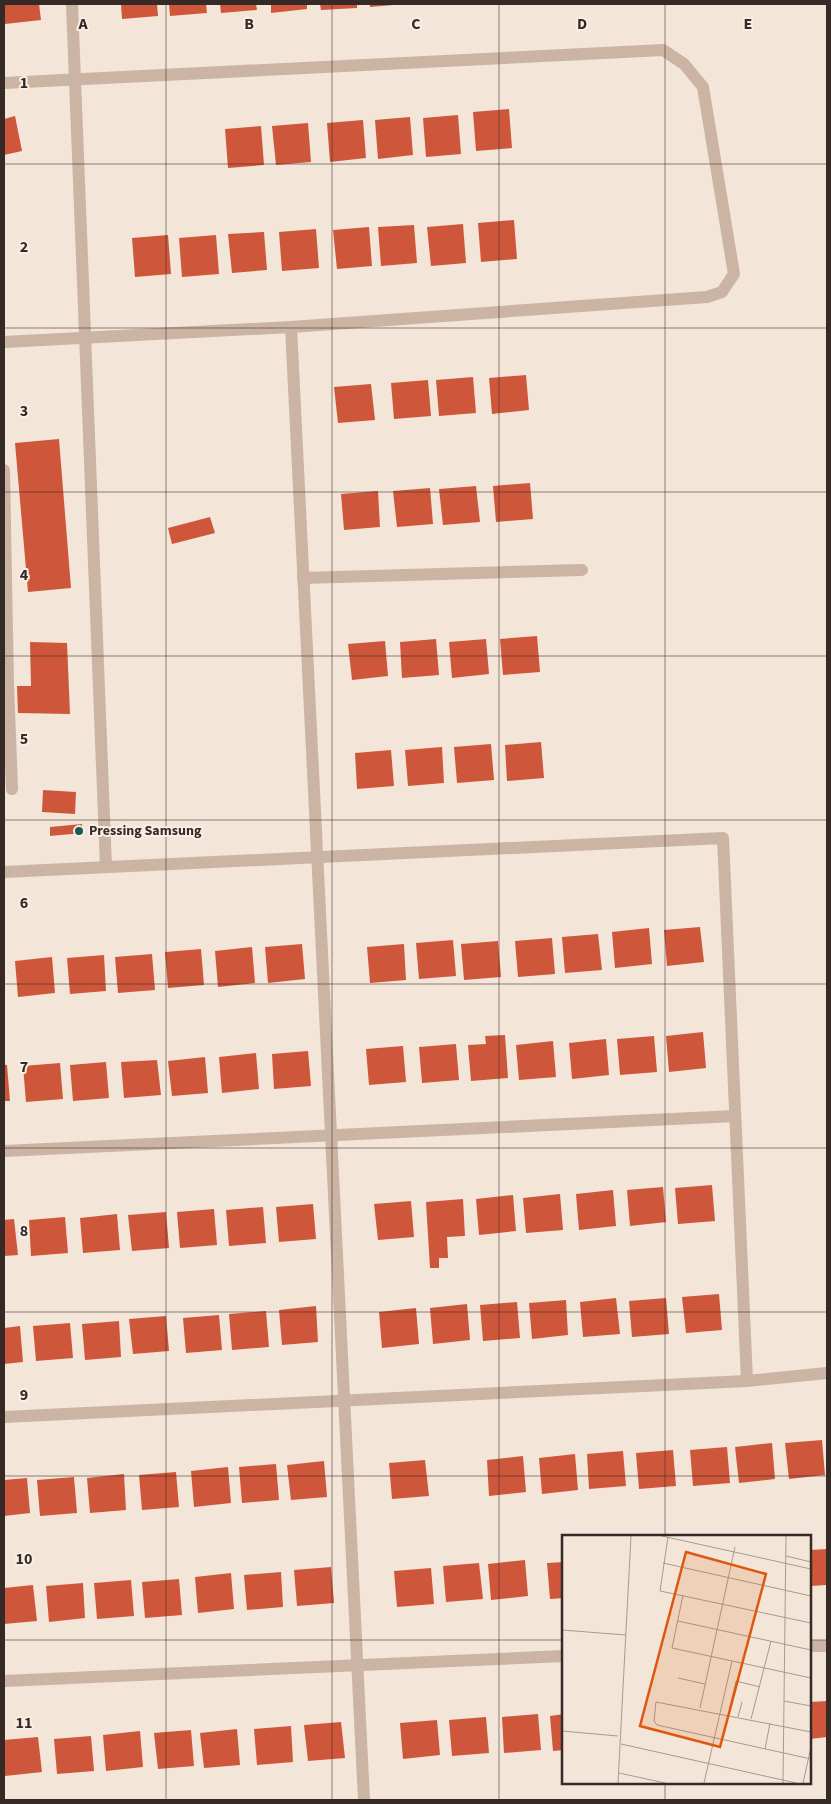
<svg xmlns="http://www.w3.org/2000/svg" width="831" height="1804" font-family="'Source Sans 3',sans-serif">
  <rect width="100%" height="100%" fill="#f3e5d8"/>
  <g fill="#ce573b">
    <polygon points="4,4 39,4 41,20 5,24"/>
    <polygon points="121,4 157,4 158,16 122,19"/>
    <polygon points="169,4 206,4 207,13 170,16"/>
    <polygon points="220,4 256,4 257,10 221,13"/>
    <polygon points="271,4 307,4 307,9 271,13"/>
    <polygon points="320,4 357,4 357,8 321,10"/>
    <polygon points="370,4 393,4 393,5 370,7"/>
    <polygon points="509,109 512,148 476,151 473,112"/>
    <polygon points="458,115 461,154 426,157 423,118"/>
    <polygon points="15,116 22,151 4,155 4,119"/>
    <polygon points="410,117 413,155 378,159 375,120"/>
    <polygon points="363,120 366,158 330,162 327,123"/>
    <polygon points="308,123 311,162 276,165 272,126"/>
    <polygon points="261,126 264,165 228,168 225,129"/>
    <polygon points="514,220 517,259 481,262 478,223"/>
    <polygon points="463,224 466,263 431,266 427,227"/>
    <polygon points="414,225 417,263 381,266 378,227"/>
    <polygon points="369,227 372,266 337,269 333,230"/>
    <polygon points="316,229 319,268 282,271 279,232"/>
    <polygon points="264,232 267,270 232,273 228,234"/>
    <polygon points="168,235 171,274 135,277 132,238"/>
    <polygon points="216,235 219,274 182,277 179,238"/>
    <polygon points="526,375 529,410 492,414 489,378"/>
    <polygon points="473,377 476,413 439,416 436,380"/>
    <polygon points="428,380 431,416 394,419 391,383"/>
    <polygon points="371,384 375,420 338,423 334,387"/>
    <polygon points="59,439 71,588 28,592 15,443"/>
    <polygon points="530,483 533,519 496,522 493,486"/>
    <polygon points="476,486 480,522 443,525 439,489"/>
    <polygon points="430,488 433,524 397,527 393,491"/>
    <polygon points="378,491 380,527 344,530 341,494"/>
    <polygon points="210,517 215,533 172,544 168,528"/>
    <polygon points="537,636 540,672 503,675 500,639"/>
    <polygon points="436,639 439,675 402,678 400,642"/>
    <polygon points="486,639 489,674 452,678 449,642"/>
    <polygon points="385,641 388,676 352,680 348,644"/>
    <polygon points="30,642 67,643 70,714 18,713 17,686 31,686"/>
    <polygon points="541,742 544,778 507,781 505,745"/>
    <polygon points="491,744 494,780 457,783 454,747"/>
    <polygon points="442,747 444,783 408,786 405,750"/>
    <polygon points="391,750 394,786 357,789 355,753"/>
    <polygon points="43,790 76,792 75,814 42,812"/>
    <polygon points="82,824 83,833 50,836 50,827"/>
    <polygon points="700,927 704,962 667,966 664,930"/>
    <polygon points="649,928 652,964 615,968 612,932"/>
    <polygon points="598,934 602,970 565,973 562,937"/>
    <polygon points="552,938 555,974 518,977 515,941"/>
    <polygon points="453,940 456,976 419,979 416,943"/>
    <polygon points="498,941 501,977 464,980 461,944"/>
    <polygon points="302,944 305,979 268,983 265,947"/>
    <polygon points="404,944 406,980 370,983 367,947"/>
    <polygon points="252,947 255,983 218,987 215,951"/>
    <polygon points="201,949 204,985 168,988 165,952"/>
    <polygon points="152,954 155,990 118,993 115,957"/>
    <polygon points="104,955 106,991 70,994 67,958"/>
    <polygon points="52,957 55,993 18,997 15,961"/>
    <polygon points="703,1032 706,1068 669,1072 666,1036"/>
    <polygon points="505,1035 508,1078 471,1081 468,1045 486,1044 485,1036"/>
    <polygon points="654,1036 657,1072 620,1075 617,1039"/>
    <polygon points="606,1039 609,1075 572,1079 569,1043"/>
    <polygon points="553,1041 556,1077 519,1080 516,1045"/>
    <polygon points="456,1044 459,1080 422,1083 419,1047"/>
    <polygon points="403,1046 406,1082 369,1085 366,1049"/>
    <polygon points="308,1051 311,1086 274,1089 272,1054"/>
    <polygon points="256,1053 259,1089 222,1093 219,1057"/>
    <polygon points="205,1057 208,1093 172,1096 168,1061"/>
    <polygon points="157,1060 161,1095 124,1098 121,1062"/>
    <polygon points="106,1062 109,1098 73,1101 70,1065"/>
    <polygon points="60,1063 63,1099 26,1102 23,1066"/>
    <polygon points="4,1065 7,1065 10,1101 4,1101"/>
    <polygon points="712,1185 715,1221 678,1224 675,1188"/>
    <polygon points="663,1187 666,1222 630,1226 627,1190"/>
    <polygon points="613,1190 616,1226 579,1230 576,1194"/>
    <polygon points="560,1194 563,1230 526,1233 523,1198"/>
    <polygon points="513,1195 516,1231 479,1235 476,1199"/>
    <polygon points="463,1199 465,1236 447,1237 448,1258 439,1258 439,1268 430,1268 426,1202"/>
    <polygon points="411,1201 414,1237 378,1240 374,1204"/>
    <polygon points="313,1204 316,1239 279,1242 276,1207"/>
    <polygon points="263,1207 266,1243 229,1246 226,1210"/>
    <polygon points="214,1209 217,1245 180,1248 177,1212"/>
    <polygon points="166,1212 169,1248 132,1251 128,1215"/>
    <polygon points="117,1214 120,1250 83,1253 80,1218"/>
    <polygon points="65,1217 68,1253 31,1256 29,1220"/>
    <polygon points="14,1219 18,1255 4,1256 4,1220"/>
    <polygon points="719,1294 722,1330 686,1333 682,1297"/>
    <polygon points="616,1298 620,1334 583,1337 580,1302"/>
    <polygon points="666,1298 669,1334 632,1337 629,1301"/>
    <polygon points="566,1300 568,1335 532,1339 529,1303"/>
    <polygon points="517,1302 520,1338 483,1341 480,1305"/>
    <polygon points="467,1304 470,1340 433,1344 430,1308"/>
    <polygon points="316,1306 318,1342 282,1345 279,1310"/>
    <polygon points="416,1308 419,1344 382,1348 379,1312"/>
    <polygon points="266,1311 269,1347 232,1350 229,1314"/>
    <polygon points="219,1315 222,1350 186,1353 183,1318"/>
    <polygon points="166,1316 169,1351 133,1354 129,1319"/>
    <polygon points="119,1321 121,1357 85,1360 82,1324"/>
    <polygon points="70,1323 73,1358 36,1361 33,1326"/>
    <polygon points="20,1326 23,1362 4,1364 4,1328"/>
    <polygon points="822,1440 825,1475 789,1479 785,1443"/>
    <polygon points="772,1443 775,1479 739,1483 735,1447"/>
    <polygon points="727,1447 730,1483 693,1486 690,1450"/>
    <polygon points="673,1450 676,1486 639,1489 636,1453"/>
    <polygon points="623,1451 626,1486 589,1489 587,1454"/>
    <polygon points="575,1454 578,1490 542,1494 539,1458"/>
    <polygon points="523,1456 526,1492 489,1496 487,1460"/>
    <polygon points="425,1460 429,1496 392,1499 389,1463"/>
    <polygon points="324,1461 327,1497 291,1500 287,1465"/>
    <polygon points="276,1464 279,1500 242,1503 239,1467"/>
    <polygon points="228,1467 231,1503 194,1507 191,1471"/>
    <polygon points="176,1472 179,1507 142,1510 139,1475"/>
    <polygon points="124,1474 126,1510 90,1513 87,1478"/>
    <polygon points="74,1477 77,1513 40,1516 37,1480"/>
    <polygon points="27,1478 30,1513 4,1516 4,1480"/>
    <polygon points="827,1549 827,1585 810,1586 810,1550"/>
    <polygon points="525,1560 528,1596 491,1600 488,1564"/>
    <polygon points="564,1562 564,1598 550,1599 547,1563"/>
    <polygon points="479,1563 483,1599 446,1602 443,1566"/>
    <polygon points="331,1567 334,1603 297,1606 294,1570"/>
    <polygon points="431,1568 434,1604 397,1607 394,1571"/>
    <polygon points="281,1572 283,1607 247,1610 244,1575"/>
    <polygon points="231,1573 234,1609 198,1613 195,1577"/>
    <polygon points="179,1579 182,1615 145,1618 142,1582"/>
    <polygon points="131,1580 134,1616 97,1619 94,1583"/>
    <polygon points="83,1583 85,1618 49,1622 46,1586"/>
    <polygon points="33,1585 37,1621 4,1624 4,1588"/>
    <polygon points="827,1701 827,1737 810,1739 810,1702"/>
    <polygon points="538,1714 541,1750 504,1753 502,1717"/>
    <polygon points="564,1714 564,1750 553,1751 550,1716"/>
    <polygon points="486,1717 489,1753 452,1756 449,1720"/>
    <polygon points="437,1720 440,1755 403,1759 400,1723"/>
    <polygon points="341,1722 345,1758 308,1761 304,1725"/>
    <polygon points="291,1726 293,1762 257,1765 254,1729"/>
    <polygon points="237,1729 240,1765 204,1768 200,1733"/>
    <polygon points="191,1730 194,1766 158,1769 154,1733"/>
    <polygon points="140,1731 143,1767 106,1771 103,1735"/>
    <polygon points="91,1736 94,1771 57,1774 54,1739"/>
    <polygon points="38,1737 42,1772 5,1776 4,1740"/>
  </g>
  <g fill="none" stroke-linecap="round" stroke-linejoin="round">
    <g stroke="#cbb4a3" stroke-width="12">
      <polyline points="72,4 106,867"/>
      <polyline points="4,83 663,50 684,64 703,87 734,274 722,292 707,297 291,327 4,342"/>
      <polyline points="291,327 364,1800"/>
      <polyline points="4,470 8,684 4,684"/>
      <polyline points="303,578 582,570"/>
      <polyline points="8,684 12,789"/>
      <polyline points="4,872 723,838 747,1381"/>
      <polyline points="4,1151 735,1116"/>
      <polyline points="4,1417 747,1381 827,1373"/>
      <polyline points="810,1646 827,1646"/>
      <polyline points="4,1681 564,1656"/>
    </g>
  </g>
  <path fill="none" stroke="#362a26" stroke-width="1" stroke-opacity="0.55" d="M166 4V1800M332 4V1800M499 4V1800M665 4V1536M4 164H827M4 328H827M4 492H827M4 656H827M4 820H827M4 984H827M4 1148H827M4 1312H827M4 1476H827M4 1640H564M810 1640H827M665 1783V1800"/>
  <circle fill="#19595a" stroke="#faefe5" stroke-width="2" cx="79" cy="831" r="5"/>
  <g text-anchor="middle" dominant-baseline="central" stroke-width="4" stroke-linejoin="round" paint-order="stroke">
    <g font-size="14" font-weight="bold" fill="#362a26" stroke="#faefe5" text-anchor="start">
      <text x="89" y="831">Pressing Samsung</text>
    </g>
  </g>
  <g transform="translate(562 1535)">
    <rect width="249" height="249" fill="#f3e5d8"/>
    <path fill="none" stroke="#a79a91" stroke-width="1" d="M100 1 249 34M106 2 98 56 249 88M224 21 249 27M101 28 249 61M121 60 110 113 249 143M116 86 249 115M0 95 64 100M116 143 143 149M222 166 249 171M138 173 173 12M167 176 174 146 198 152M176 182 180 167M189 184 209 106M0 196 56 201M249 197 94 167 92 186 95 190 249 224M59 209 234 248M203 214 208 188M57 238 103 248M56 248 69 1M142 248 170 126M221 248 224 1M241 248 249 212"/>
    <path fill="#df570d" fill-opacity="0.15" stroke="#df570d" stroke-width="2.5" d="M124 17 204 39 158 212 78 191Z"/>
    <rect width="249" height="249" fill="none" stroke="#362a26" stroke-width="2.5"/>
  </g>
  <g font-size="16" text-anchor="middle" font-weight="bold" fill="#362a26" stroke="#faefe5" stroke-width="4" stroke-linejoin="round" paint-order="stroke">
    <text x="83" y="29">A</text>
    <text x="249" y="29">B</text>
    <text x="416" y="29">C</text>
    <text x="582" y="29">D</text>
    <text x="748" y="29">E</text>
    <text x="24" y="88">1</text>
    <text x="24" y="252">2</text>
    <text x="24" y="416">3</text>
    <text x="24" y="580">4</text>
    <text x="24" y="744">5</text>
    <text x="24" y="908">6</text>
    <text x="24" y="1072">7</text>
    <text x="24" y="1236">8</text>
    <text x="24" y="1400">9</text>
    <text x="24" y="1564">10</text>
    <text x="24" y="1728">11</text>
  </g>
  <rect width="831" height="1804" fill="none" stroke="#362a26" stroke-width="10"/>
</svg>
